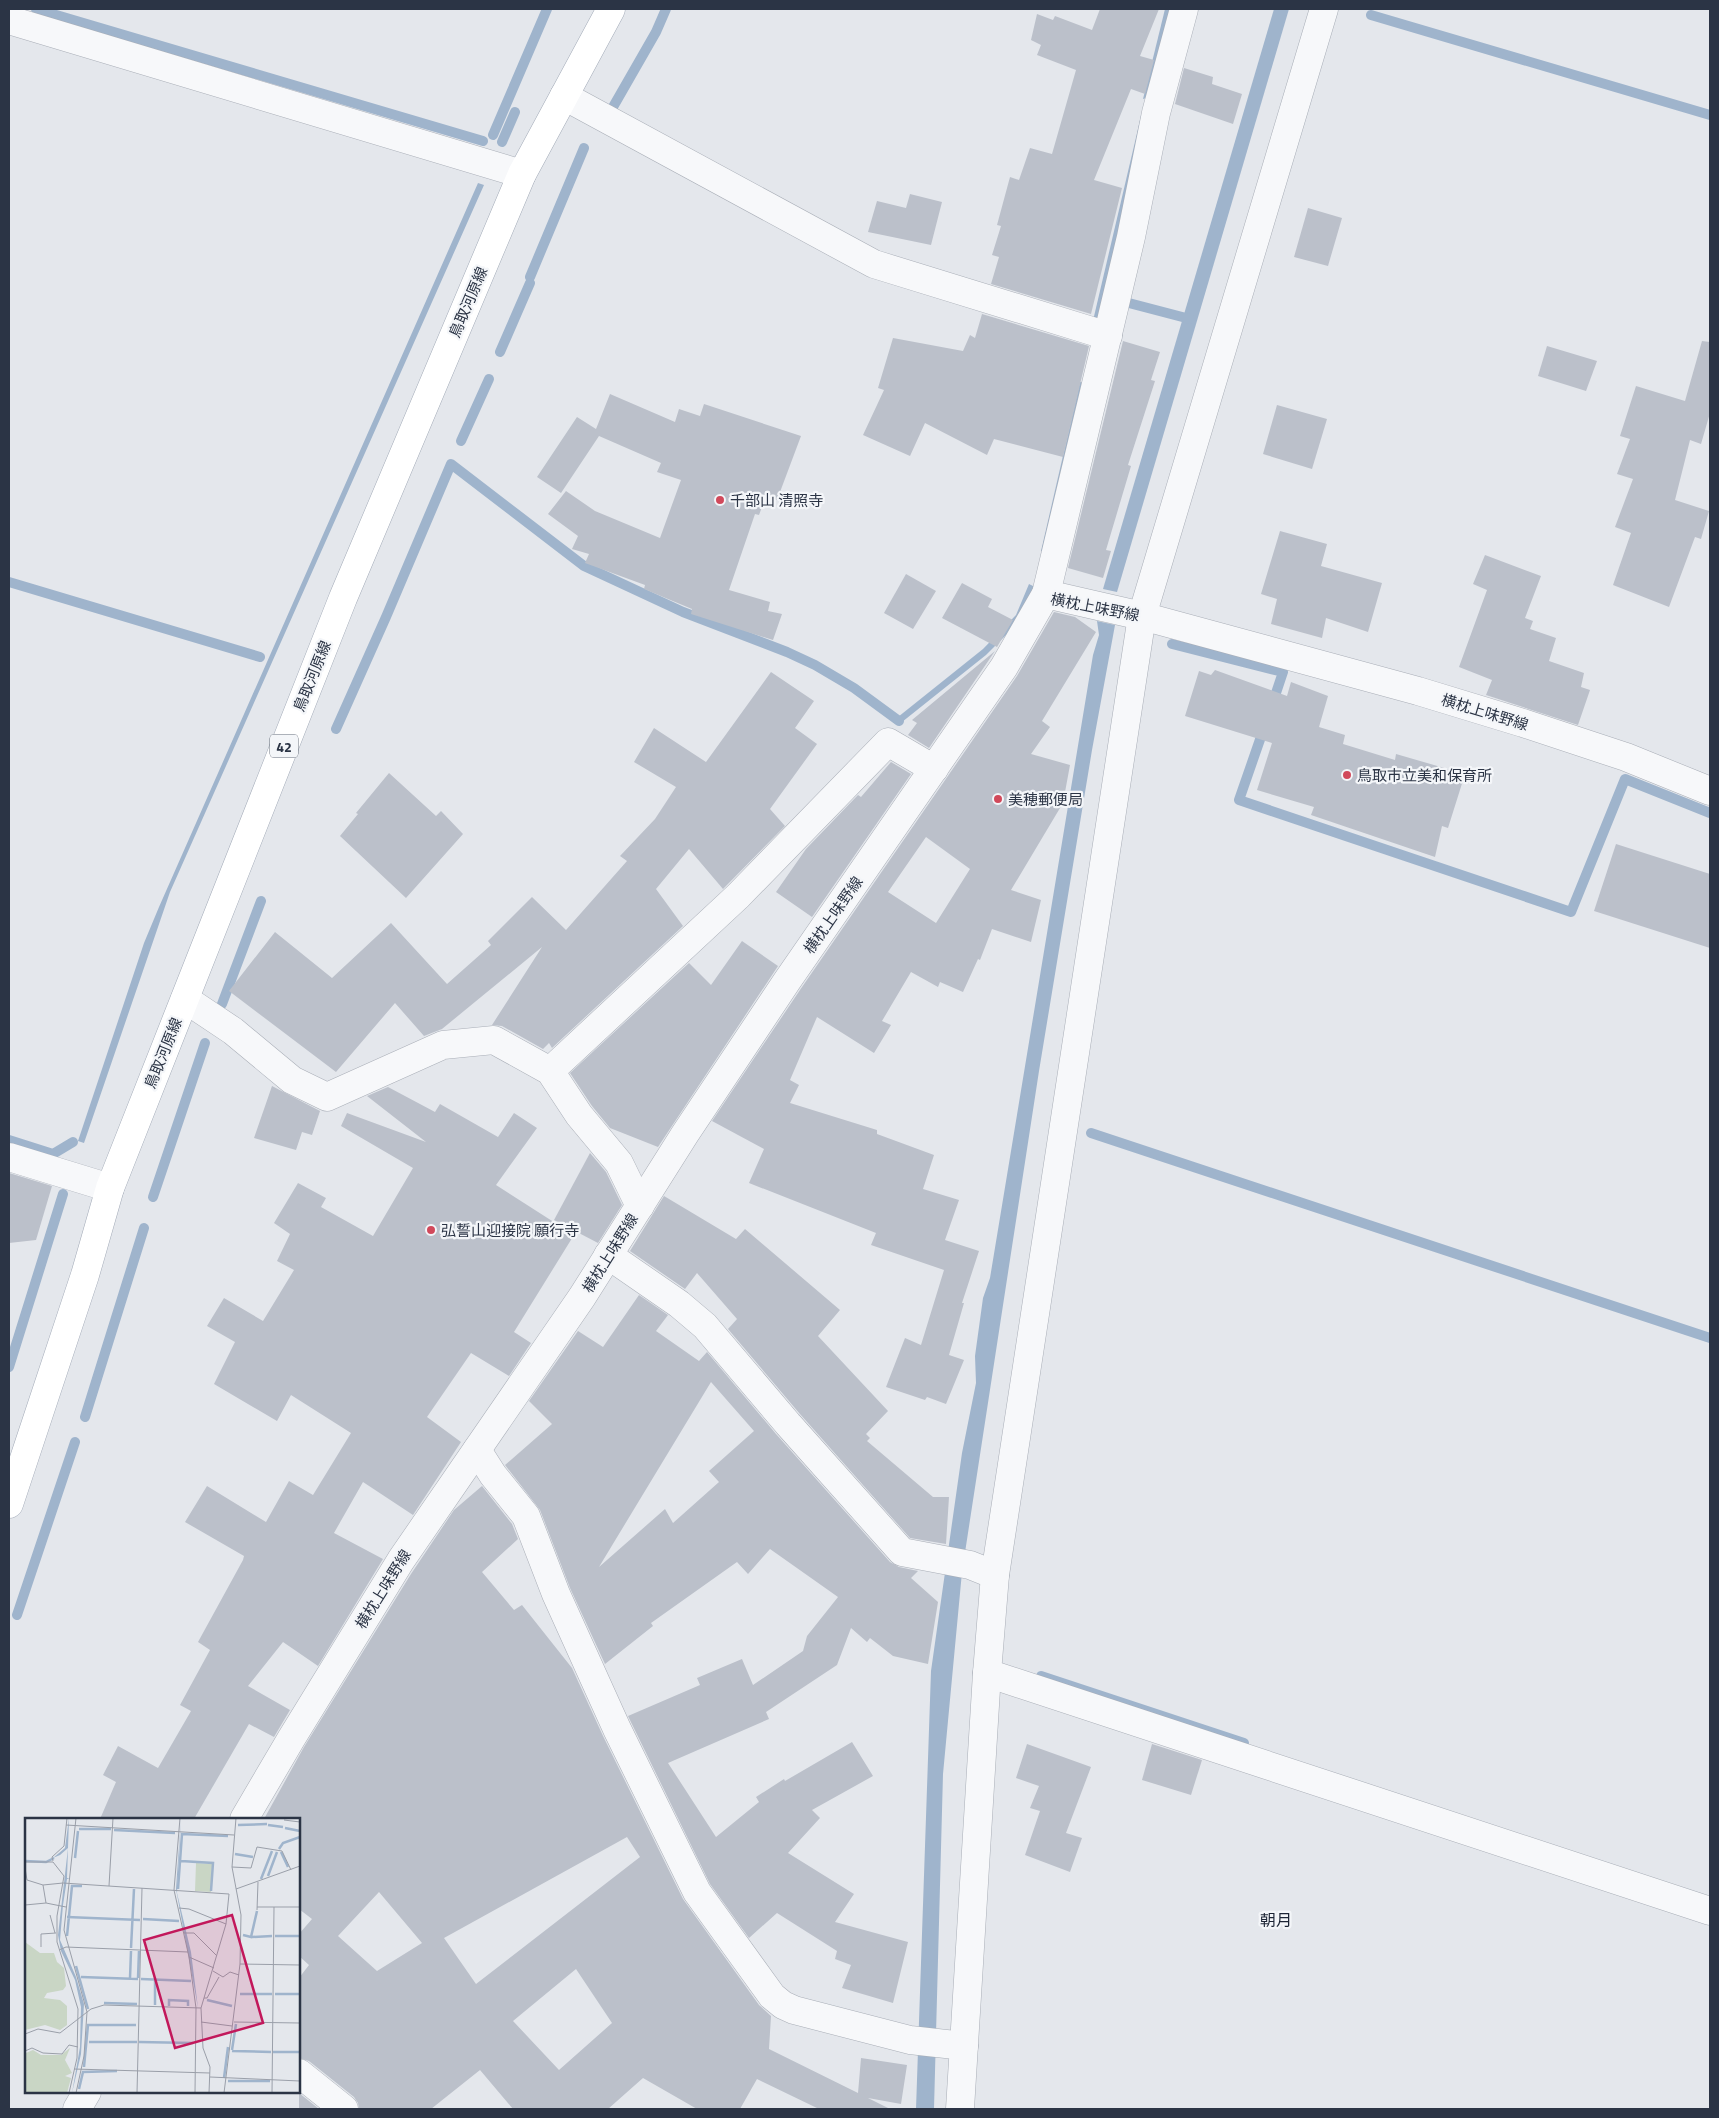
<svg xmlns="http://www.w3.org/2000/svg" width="1719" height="2118" font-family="'Titillium Web','Noto Sans JP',sans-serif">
  <rect width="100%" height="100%" fill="#e4e7ec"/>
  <g fill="#9fb4cc">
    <polygon points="1165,9 1171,9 1150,97 1143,99"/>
    <polygon points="1274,9 1289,9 1117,592 1103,589"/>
    <polygon points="1141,116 1145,116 1099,322 1092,325"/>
    <polygon points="478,183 484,185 170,892 84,1143 78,1141 144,943 159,907"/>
    <polygon points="1080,382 1084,383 1045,552 1041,551"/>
    <polygon points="1029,584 1035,587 1021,619 1006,635 986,655 902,722 898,717 983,649 1016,615"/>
    <polygon points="1097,621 1115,625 1092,750 1039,1071 962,1572 943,1774 934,2109 916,2109 931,1671 962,1453 976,1383 975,1356 983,1298 990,1278 1093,655 1099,635"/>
  </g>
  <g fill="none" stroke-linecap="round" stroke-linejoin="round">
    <g stroke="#9fb4cc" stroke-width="10">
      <polyline points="36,9 483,141"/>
      <polyline points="1371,15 1710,115"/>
      <polyline points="609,114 656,32 666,9"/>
      <polyline points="493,135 547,9"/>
      <polyline points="502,142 515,112"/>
      <polyline points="530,277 584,148"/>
      <polyline points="1125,302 1190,319"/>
      <polyline points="500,352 530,283"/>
      <polyline points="461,441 489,379"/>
      <polyline points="9,582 260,657"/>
      <polyline points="1172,644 1283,672 1272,705"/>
      <polyline points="1264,728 1239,800 1571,912 1625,779 1710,813"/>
      <polyline points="336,729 386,617 451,464 584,566 683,612 787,652 815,665 854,688 899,721"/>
      <polyline points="222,1004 261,901"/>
      <polyline points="1091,1133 1710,1338"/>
      <polyline points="9,1140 53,1154 73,1142"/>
      <polyline points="153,1197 205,1043"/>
      <polyline points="9,1367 63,1194"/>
      <polyline points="85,1417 144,1228"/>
      <polyline points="17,1615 75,1442"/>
      <polyline points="1041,1676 1244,1743"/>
    </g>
  </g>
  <g fill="#bbc0ca" fill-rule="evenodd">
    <polygon points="1100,9 1159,9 1140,56 1154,60 1145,94 1131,89 1094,180 1122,188 1091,314 991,284 999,257 992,255 1001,226 997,225 1010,177 1019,180 1030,148 1052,154 1076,70 1037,55 1041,45 1031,40 1037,14 1053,20 1055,16 1092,30"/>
    <polygon points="1184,68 1213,77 1212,84 1242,94 1233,124 1175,104"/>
    <polygon points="910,194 942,202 931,245 868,232 877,201 906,208"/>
    <polygon points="1308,208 1342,218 1328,266 1294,257"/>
    <polygon points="982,314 1089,346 1063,457 994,439 987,455 925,423 910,456 863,435 884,390 878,388 893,338 963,351 970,335 975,338"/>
    <polygon points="1123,341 1160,352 1151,380 1155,381 1128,465 1131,466 1106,550 1111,551 1103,578 1068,568"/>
    <polygon points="1702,341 1710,342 1710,413 1701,444 1690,440 1675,500 1709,511 1701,539 1695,537 1669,607 1613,585 1631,533 1615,527 1633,479 1617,474 1630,439 1620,436 1636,386 1685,401"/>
    <polygon points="1547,346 1597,361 1586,391 1538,376"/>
    <polygon points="610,394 675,422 679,409 700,416 704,404 801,436 777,500 766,496 759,515 755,514 729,590 770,602 768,611 782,614 773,640 691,614 692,609 644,589 645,585 585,563 589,554 572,549 578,536 548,514 566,491 595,511 660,538 681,480 657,472 661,463 599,436 561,493 537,477 577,417 596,429"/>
    <polygon points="1277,405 1327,419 1312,469 1263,454"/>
    <polygon points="1280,531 1327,544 1321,566 1382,583 1368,632 1326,618 1322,638 1271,624 1277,599 1261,594"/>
    <polygon points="1485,555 1541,576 1525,618 1533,621 1530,629 1556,638 1549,661 1584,673 1581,687 1590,690 1578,725 1486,695 1492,680 1459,667 1487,590 1473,584"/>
    <polygon points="906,574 936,591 913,629 884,613"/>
    <polygon points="962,583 992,599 988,607 1013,620 997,647 942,618"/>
    <path d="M1054 612 1075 617 1096 632 1042 721 1050 727 1031 754 1070 765 1063 803 1011 890 1041 900 1031 942 992 929 980 960 978 959 963 992 940 982 938 987 911 972 882 1021 891 1025 874 1053 817 1017 790 1080 799 1085 790 1103 877 1130V1134L934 1155 923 1189 959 1200 945 1240 979 1251 962 1303H964L949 1355 964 1360 946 1404 927 1397 925 1400 886 1387 905 1338 921 1345 944 1270 871 1245 876 1233 749 1183 764 1149 712 1121 800 990 1017 676ZM926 837 970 869 936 923 888 892Z"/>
    <polygon points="995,651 929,748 908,735 917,723 912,720"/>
    <polygon points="1215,670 1287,696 1291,682 1328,696 1319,727 1345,735 1343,744 1395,760 1396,754 1465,774 1448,828 1442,826 1435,857 1311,815 1314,807 1257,790 1272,743 1185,716 1199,671 1211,675"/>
    <polygon points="771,672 814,701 795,728 817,744 770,809 785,826 723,889 689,849 656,889 683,926 552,1048 549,1043 543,1049 502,1026 492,1025 542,947 442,1029 424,1036 395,1003 336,1072 229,991 275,932 332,978 391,923 447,984 491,945 488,941 532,897 566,930 627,861 620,856 655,819 676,787 634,762 654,728 706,762"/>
    <polygon points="891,762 911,774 812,917 776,892 806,849 858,795 861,797"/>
    <polygon points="389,773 436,816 441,811 463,834 406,898 340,836 358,814 356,813"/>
    <polygon points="1616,844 1710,874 1710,948 1594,911"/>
    <polygon points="742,941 778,966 658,1147 610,1128 592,1106 570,1073 689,963 711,985"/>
    <polygon points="272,1086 320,1111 312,1135 302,1132 296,1150 254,1138"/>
    <polygon points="388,1087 435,1112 440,1104 498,1137 514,1113 537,1128 496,1185 574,1235 514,1332 531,1343 509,1376 471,1353 427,1417 461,1442 413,1515 363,1482 334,1533 383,1559 318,1666 283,1642 248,1686 290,1710 274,1737 249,1724 194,1819 100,1819 116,1782 103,1775 118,1746 158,1768 191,1711 180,1705 210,1650 198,1642 243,1560 244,1556 185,1522 207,1486 266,1522 289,1481 313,1495 351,1433 291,1395 277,1421 214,1384 235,1342 207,1326 224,1298 263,1321 294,1270 277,1261 290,1234 274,1223 298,1183 326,1198 321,1207 373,1236 413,1168 341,1126 347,1113 426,1142 367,1096"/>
    <polygon points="590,1153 606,1172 622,1205 598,1243 554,1220"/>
    <polygon points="9,1173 52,1186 36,1240 9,1243"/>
    <polygon points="664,1196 736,1239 745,1229 840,1310 818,1336 888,1411 866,1434 870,1438 867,1441 933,1497 949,1497 946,1544 910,1538 800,1414 728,1329 737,1319 697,1273 685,1289 630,1251"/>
    <path d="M639 1295 668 1315 656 1331 699 1361 707 1352 776 1434 890 1562 899 1567 918 1571 911 1578 938 1602 928 1664 893 1656 870 1638 867 1642 851 1628 837 1665 766 1712 769 1719 668 1763 716 1837 759 1802 756 1797 784 1779 785 1781 852 1742 873 1776 812 1810 820 1818 788 1853 854 1894 835 1922 908 1942 893 2003 842 1988 851 1965 835 1959 837 1951 777 1913 749 1938 710 1884 628 1716 700 1685 697 1678 742 1659 753 1685 803 1651 807 1636 838 1597 770 1549 748 1574 737 1562 651 1623 653 1626 605 1664 570 1588 540 1510 505 1465 552 1424 529 1401 578 1331 603 1347ZM711 1382 754 1431 709 1471 719 1482 673 1523 665 1509 599 1567Z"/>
    <path d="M482 1486 512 1524 518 1539 482 1572 514 1610 522 1605 572 1668 603 1736 683 1899 759 2005 771 2016 769 2049 858 2093 861 2058 907 2065 901 2104 868 2098 890 2109H819L757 2079 740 2109H697L643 2078 608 2109H513L480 2070 431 2109H359L358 2103 354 2097 309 2061 299 2058V1978L309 1965 299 1956V1934L312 1919 299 1909V1819H264L304 1747 411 1574 454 1510ZM627 1837 640 1857 476 1984 444 1938ZM379 1892 422 1943 377 1971 338 1936ZM576 1969 612 2023 559 2070 513 2021Z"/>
    <polygon points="1027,1744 1091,1767 1066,1833 1082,1838 1070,1872 1025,1855 1040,1811 1030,1808 1039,1786 1016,1778"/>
    <polygon points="1152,1744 1202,1760 1191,1795 1142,1780"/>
    <polygon points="299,2093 319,2109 299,2109"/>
  </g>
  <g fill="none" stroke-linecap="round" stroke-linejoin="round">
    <g stroke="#a9aeb7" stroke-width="29">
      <g id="street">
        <polyline points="9,20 522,174"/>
        <polyline points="564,96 874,264 1108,336"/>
        <polyline points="1046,594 1131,237 1156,113 1184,9"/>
        <polyline points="185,999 233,1031 292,1080 327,1097 443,1045 494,1040 550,1071 579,1115 619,1163 640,1206"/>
        <polyline points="550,1071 738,896 888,742 934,769"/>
        <polyline points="9,1157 110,1188"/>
        <polyline points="608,1255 679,1304 705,1326 788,1424 902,1552 970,1565 995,1575"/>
        <polyline points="477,1450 493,1475 526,1516 556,1594 617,1729 697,1892 772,1996 783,2005 794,2010 910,2040 964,2046"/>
        <polyline points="987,1673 1710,1911"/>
        <polyline points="244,1819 291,1739 401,1560 582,1297 685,1134 787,981 1004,667 1046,594 1142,616 1418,691 1523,723 1626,757 1710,791"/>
        <polyline points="299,2073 344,2109"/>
        <polyline points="77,2109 87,2092"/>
        <polyline points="960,2109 987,1673 995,1575 1142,616 1324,9"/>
      </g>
    </g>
    <g stroke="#a3abb8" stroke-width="29">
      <polyline id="primary" points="9,1504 85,1275 110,1188 343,598 522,174 611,9"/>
    </g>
    <use href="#street" stroke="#f7f8fa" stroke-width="28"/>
    <use href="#primary" stroke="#fff" stroke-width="28"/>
  </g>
  <g fill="#d1495b" stroke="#f4f6f9" stroke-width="2">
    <circle cx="720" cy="500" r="5"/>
    <circle cx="1347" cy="775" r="5"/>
    <circle cx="998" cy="799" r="5"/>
    <circle cx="431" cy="1230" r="5"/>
  </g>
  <g text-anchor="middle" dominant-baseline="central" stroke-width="4.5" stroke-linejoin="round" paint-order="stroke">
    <rect fill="#f4f6f9" stroke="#676e7b" stroke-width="1" x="270" y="734.5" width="28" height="23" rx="4"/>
    <g font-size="14" font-weight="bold" fill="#2b3445">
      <text x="284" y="746">42</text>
    </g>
    <g font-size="15" fill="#2b3445" stroke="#f4f6f9">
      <text transform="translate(468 302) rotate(-67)">鳥取河原線</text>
      <text transform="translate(1095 607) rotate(11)">横枕上味野線</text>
      <text transform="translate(312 676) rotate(-68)">鳥取河原線</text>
      <text transform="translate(1485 712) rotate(17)">横枕上味野線</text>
      <text transform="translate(833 915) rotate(-55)">横枕上味野線</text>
      <text transform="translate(163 1053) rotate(-68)">鳥取河原線</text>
      <text transform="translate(610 1253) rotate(-58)">横枕上味野線</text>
      <text transform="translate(383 1589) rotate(-58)">横枕上味野線</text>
    </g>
    <g font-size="15" fill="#2b3445" stroke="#f4f6f9" text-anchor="start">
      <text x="730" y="500">千部山 清照寺</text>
      <text x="1357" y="775">鳥取市立美和保育所</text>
      <text x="1008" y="799">美穂郵便局</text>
      <text x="441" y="1230">弘誓山迎接院 願行寺</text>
    </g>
    <g font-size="16" fill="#1d2536" stroke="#f4f6f9">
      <text x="1276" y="1920">朝月</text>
    </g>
  </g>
  <g transform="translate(25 1818)">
    <rect width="275" height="275" fill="#e4e7ec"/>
    <path d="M171 45 187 46 186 74 170 73ZM0 124 15 135H29L32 144 39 150 41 168 38 172 22 175 19 180 35 182 42 188V207L35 212 20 207 0 212ZM45 230 40 242 47 255 40 258 46 260 42 275H0L1 235 8 232 16 237H36Z" fill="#c9d6c5"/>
    <path d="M44 0 42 60 45 61H42L38 87 35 122 51 159 59 186 56 236 47 275 55 229 56 189 50 162 36 133 33 117 43 30 35 37 28 40 40 30ZM156 0 152 75 166 134 173 190 151 71Z" fill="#9fb4cc"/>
    <path fill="none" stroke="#9fb4cc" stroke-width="2.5" d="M213 7 242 6M243 7 258 9M260 10 275 13M54 11H86M89 12 150 15M254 31 258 25 275 19M256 34 263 49M210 36 228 39M50 40 53 13M0 43 21 44 29 40M156 43 188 45 186 73M243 58 252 34M236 61 247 33M153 71 157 16 203 18M42 99 115 102M118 101 154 103M218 117 226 119 232 93M42 118 47 68H57M250 118H275M227 119 247 118M106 130 109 71M51 148 63 191M56 159 113 161M105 160 106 133M113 160 114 133M116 161 166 163M215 176H247M250 176H275M182 182 207 188M79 185 112 186M130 187V163M144 188V182L163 183V188M64 224H112M114 224 168 225M207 232 211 206M207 233 246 234M248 234H275M59 249 63 207H111M199 260 203 229M203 263H245M54 271 58 254 92 253"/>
    <path fill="none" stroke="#9a9fa9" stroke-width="1" d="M155 0 149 72 164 139 171 190 170 275M259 2 275 4M41 7 209 17M28 43 27 39 39 28 42 0M0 44H28L39 58 32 98V124L53 191 52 240 44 275M207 49 226 50 232 29 257 33 266 52M0 50 2 62 18 67M84 68 88 0M211 71 275 48M0 87 21 85M41 89 21 85 18 67 38 65 204 76M232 89H275M154 90 164 91 201 106M232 92 233 64M25 97 30 115M159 115H169L192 138M16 129V116L31 115M34 132 41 129 163 134M164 139 189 150M215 146 275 147M188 153 198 159 205 154 214 157M179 180H182L194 159M176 190 178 230 185 249 184 275M176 204 207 208M209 204 275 205M0 216 13 211 35 215 66 191 79 187 176 190 201 106 204 76M0 233 7 230 18 235 37 236 44 227 53 229M49 251 185 255M185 259 275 263M51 275 59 238 62 194 39 112 51 0M112 275 117 70M199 275 215 146 216 97 207 49 211 0M247 275 249 89"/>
    <path fill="#c2185b" fill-opacity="0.15" stroke="#c2185b" stroke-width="2.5" d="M207 97 238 205 150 230 119 122Z"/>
    <rect width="275" height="275" fill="none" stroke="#2b3445" stroke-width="2.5"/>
  </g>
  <rect width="1719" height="2118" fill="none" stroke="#2b3445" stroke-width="20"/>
</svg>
